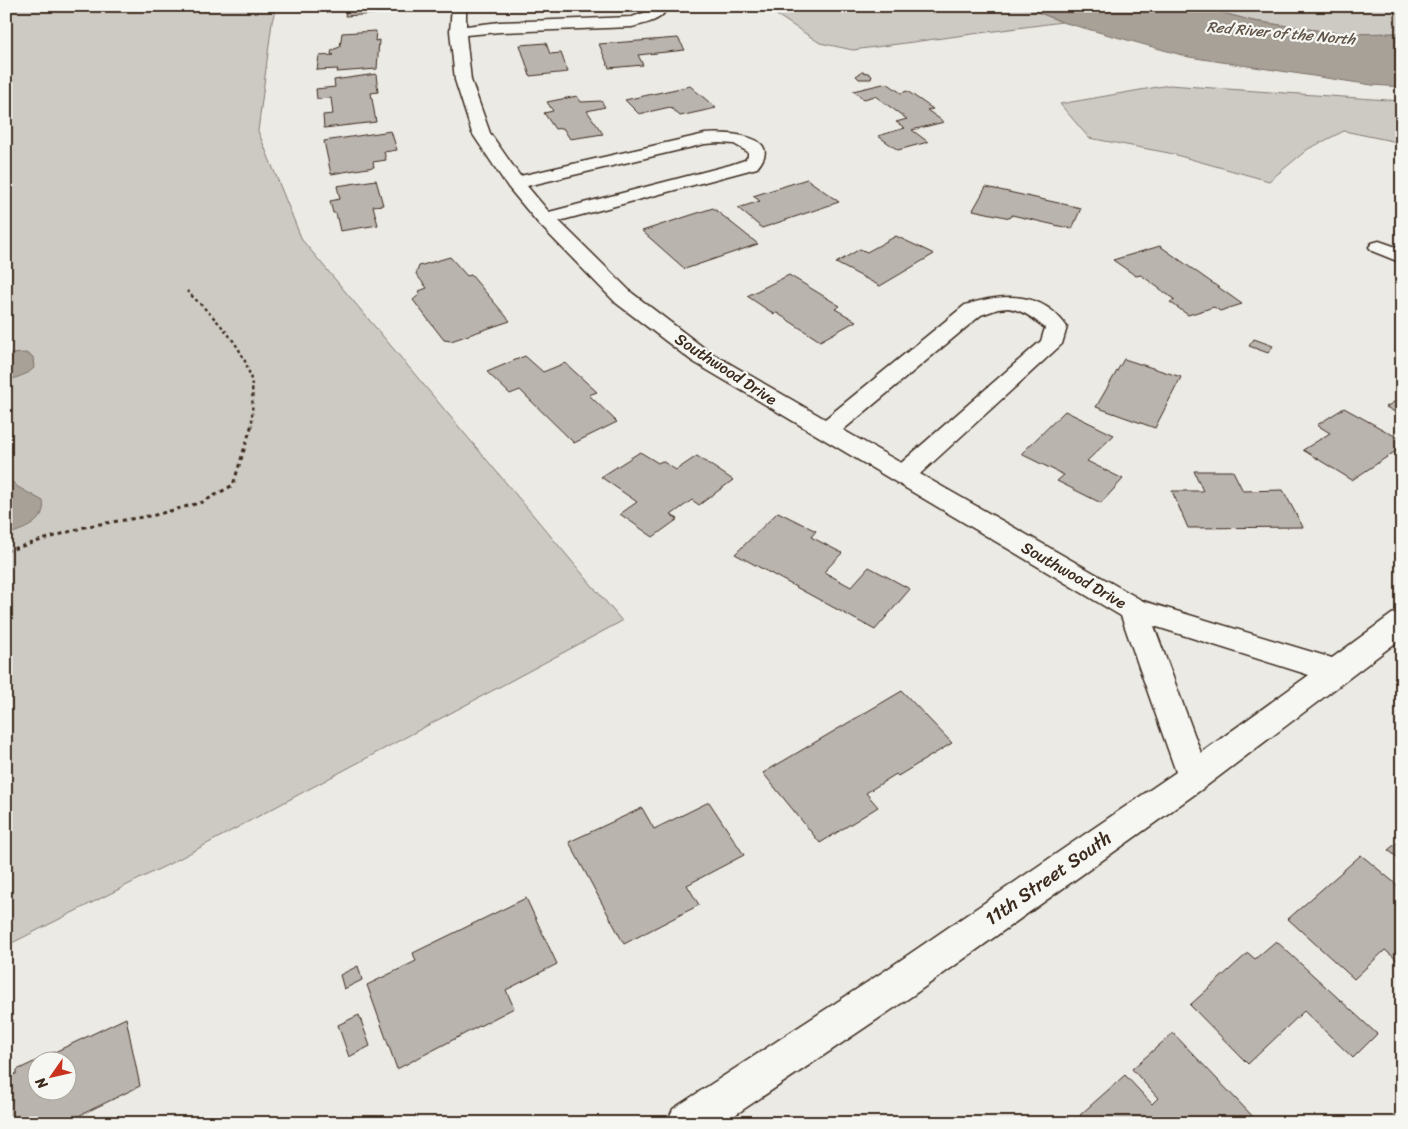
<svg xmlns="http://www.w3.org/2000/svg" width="1408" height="1129" font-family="Sriracha,sans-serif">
  <rect width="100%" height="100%" fill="#ebeae5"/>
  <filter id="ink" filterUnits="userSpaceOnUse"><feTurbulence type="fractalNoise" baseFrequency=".02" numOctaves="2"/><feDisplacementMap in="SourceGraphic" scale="10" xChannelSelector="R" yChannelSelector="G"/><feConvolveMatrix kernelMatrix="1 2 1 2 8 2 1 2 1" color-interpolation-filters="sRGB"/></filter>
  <g filter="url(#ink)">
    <g fill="#cdcac4" stroke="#847a71">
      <polygon points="6,6 276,6 272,22 258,131 302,240 622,621 175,861 6,946"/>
      <polygon points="763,6 1023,6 1062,22 853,50 820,43"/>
      <polygon points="1197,6 1402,6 1402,33 1343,34 1253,21"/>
      <polygon points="1169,85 1402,101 1402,143 1344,131 1308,149 1269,181 1169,153 1089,138 1060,104"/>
    </g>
    <g fill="#a8a198" stroke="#7c7167">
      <polygon points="1023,6 1197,6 1253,21 1343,34 1402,33 1402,87 1372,85 1189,57 1062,22"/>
      <polygon points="26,353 33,357 34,368 28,373 6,382 6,354"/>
      <path d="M6 476 18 487 43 501C47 522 23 530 6 535Z"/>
    </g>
    <g fill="#bab4ae" stroke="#3b2a1e" fill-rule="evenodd">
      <polygon points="347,6 378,6 376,14 345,16"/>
      <polygon points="376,31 375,41 379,40 377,69 337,72 338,69 317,70 319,56 334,55 331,54 332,50 340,47 342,33"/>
      <polygon points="678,38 685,50 638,55 643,65 609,68 599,44"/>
      <polygon points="546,43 550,54 561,53 568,72 530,76 520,45"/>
      <polygon points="862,72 868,73 872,76 871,79 859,79 856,76"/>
      <polygon points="376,74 378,92 371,93 376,122 324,128 323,115 333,114 331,98 317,99 316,89 335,87 334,80"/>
      <polygon points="887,83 901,93 907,91 933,109 927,110 944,122 912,130 928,142 898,150 878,136 905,128 896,122 907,119 875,96 864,99 853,91"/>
      <polygon points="690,86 716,108 680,116 670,107 639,114 625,100"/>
      <polygon points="577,96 581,102 601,101 605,107 587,111 603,134 570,139 563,128 555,129 544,113 553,111 547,102"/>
      <polygon points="391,131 397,150 384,152 386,160 373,162 374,167 331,174 324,141"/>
      <polygon points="807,179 839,202 762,228 738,208 760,201 753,196"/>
      <polygon points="376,180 383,205 373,206 378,225 340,231 336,213 333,213 330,201 340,199 337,186"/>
      <polygon points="986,187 1081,208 1072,229 1012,215 1010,218 973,210"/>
      <polygon points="713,208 758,244 685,269 642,231"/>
      <polygon points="896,236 934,254 880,286 836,263 860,249 867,252"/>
      <polygon points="1160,246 1242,304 1220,311 1214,307 1188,315 1170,302 1175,300 1141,275 1136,276 1113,260"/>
      <polygon points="450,257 467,276 471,275 510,321 451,341 444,340 413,300 420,294 419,291 427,288 416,274 419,266"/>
      <polygon points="789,275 840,306 835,309 856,321 820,341 777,313 774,314 747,296"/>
      <polygon points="1254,339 1273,346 1268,353 1249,346"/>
      <polygon points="525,356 543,372 565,363 597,392 589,395 617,422 574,443 520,390 510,394 487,372"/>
      <polygon points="1124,359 1181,377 1155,428 1096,407"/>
      <polygon points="1402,397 1402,416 1386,407"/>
      <polygon points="1344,408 1402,440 1402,447 1352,480 1303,450 1330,433 1317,425"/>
      <polygon points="1065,411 1114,435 1087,461 1123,479 1101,503 1057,481 1064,475 1021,454"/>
      <polygon points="640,452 658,463 662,461 676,470 697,456 733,480 699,505 692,500 671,515 678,519 653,537 620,514 637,502 601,477"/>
      <polygon points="1194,471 1233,471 1243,491 1283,490 1303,527 1188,528 1172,491 1203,491"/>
      <polygon points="778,512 816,531 811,537 842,553 824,572 851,587 869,567 910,589 875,630 735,554"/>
      <polygon points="902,691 952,743 898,776 896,774 866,793 878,807 820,843 763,773"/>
      <polygon points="709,802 744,855 687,885 699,905 624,944 569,842 642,808 654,829"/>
      <polygon points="1402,839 1402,861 1388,850"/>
      <polygon points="1361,855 1402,889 1402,964 1385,950 1354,979 1288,919"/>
      <polygon points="526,898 557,964 506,990 514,1008 397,1069 367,985 416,961 413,953"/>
      <polygon points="1276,941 1377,1034 1353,1058 1304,1011 1248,1064 1190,1005 1248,953 1255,959"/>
      <polygon points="358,966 362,980 344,989 340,975"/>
      <polygon points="359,1015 370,1046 349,1057 338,1025"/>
      <path d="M126 1018 140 1086 64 1123H6V1079L17 1073V1070ZM38 1062H68V1092H38Z"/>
      <polygon points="1173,1033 1259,1123 1087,1123 1080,1115 1125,1075 1152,1104 1158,1098 1132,1069"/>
    </g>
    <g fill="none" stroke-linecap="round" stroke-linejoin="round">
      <g stroke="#3b2a1e" stroke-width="3">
        <g id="minor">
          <path d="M452 6H466V26L500 22 632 17 649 11 647 6H661L664 13C657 22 643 24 632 27L500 32 466 35 471 80 490 133 520 176 705 134C726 132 786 135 757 168L559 221 632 293 708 351 825 419 965 305C1002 293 1042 290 1067 327L1062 344 920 474 1143 601 1332 658 1392 614 1402 611V638L1205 787 912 996 723 1123H667L673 1109 886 970 1176 772 1121 616 692 361 616 303 538 223 508 187 472 133 455 80 450 31ZM719 143 734 144 748 152V156L745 160 730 165 549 212 527 186 705 144ZM1008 308C1023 310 1034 319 1045 328L1041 341 901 463 843 430 981 315 998 309ZM1154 626 1309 675 1201 753Z"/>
          <polygon points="1379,241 1402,249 1402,263 1372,251 1369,247 1372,243"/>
        </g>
      </g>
      <path stroke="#3b2a1e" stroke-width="2.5" stroke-dasharray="3 3" stroke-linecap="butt" d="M187 291C214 318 247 346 252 386 253 398 252 412 252 425"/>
      <polyline stroke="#3b2a1e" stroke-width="3" stroke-dasharray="4 4" stroke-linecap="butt" points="6,551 88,526 155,515 203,502 233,485 252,424"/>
      <use href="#minor" fill="#f6f6f2" fill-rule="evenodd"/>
    </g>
  </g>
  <g text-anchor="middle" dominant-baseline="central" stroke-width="4.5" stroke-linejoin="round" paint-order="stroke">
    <g font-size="15" font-style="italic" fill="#615449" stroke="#f6f6f2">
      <text transform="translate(1281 33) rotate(5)">Red River of the North</text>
    </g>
    <g font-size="16" fill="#3b2a1e" stroke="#f6f6f2">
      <text transform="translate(726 369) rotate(33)">Southwood Drive</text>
      <text transform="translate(1074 575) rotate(30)">Southwood Drive</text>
    </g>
    <g font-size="19" fill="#3b2a1e" stroke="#f6f6f2">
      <text transform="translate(1048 878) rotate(-35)">11th Street South</text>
    </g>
  </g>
  <rect width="1408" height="1129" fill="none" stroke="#f6f6f2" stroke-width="25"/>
  <rect x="12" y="12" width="1383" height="1104" fill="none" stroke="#3b2a1e" stroke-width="2" filter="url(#ink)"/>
  <g transform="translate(52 1076) rotate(236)"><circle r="24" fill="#f6f6f2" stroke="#aba49d"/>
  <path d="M0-4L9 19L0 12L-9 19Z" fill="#c8321e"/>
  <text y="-8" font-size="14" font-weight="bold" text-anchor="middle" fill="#3b2a1e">N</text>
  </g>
</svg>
